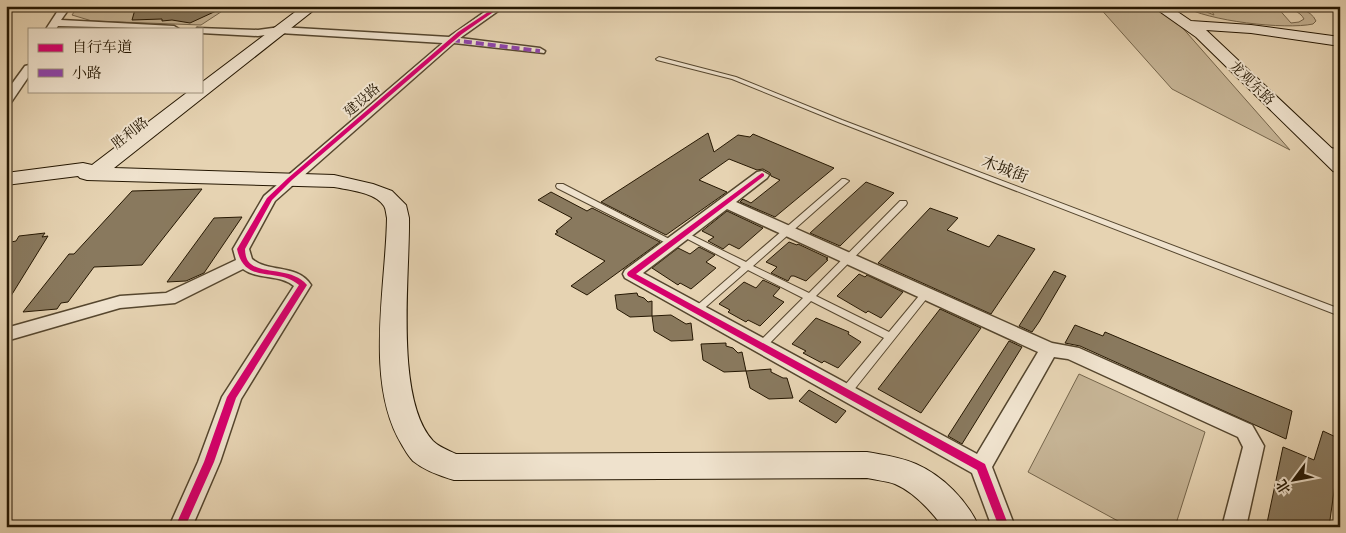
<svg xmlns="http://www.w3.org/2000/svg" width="1346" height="533" font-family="'IM FELL French Canon','Noto Serif SC',serif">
  <rect width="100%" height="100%" fill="#e6d3b2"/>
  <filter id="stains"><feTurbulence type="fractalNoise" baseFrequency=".004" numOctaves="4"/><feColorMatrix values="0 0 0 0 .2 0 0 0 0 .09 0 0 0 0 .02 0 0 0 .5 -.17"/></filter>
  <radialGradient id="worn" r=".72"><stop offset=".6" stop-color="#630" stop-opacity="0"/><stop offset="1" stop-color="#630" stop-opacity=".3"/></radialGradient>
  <g fill="#c5b394" stroke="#75654b">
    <polygon points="78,6 230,6 201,25 92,21 72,15"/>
    <polygon points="1098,6 1152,6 1180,25 1290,150 1172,89"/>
    <path d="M1183 6H1192L1214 15 1209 6H1276L1291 23 1299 22 1304 19C1300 11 1289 8 1281 6 1293 6 1311 9 1316 21L1313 24C1285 30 1207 21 1183 6Z"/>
    <polygon points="1079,374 1205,432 1175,527 1129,527 1028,472"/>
  </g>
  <g fill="#89795e" stroke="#251702">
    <polygon points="136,6 227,6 190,23 172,20 162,21 162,19 132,20"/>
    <polygon points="708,133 714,152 738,135 750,137 753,134 834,168 775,217 740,202 743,199 751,203 780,180 771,176 770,173 763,169 757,170 729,159 699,180 727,192 666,235 601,202"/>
    <polygon points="866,182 894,193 840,246 810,233"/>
    <polygon points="202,189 142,265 94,267 68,302 61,303 57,309 23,312 69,254 74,254 132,191"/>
    <polygon points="551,192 587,211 592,208 660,242 587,295 571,286 605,261 555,234 558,232 556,231 572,218 538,200"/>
    <polygon points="930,208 958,218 947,230 989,247 998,235 1035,249 991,314 878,263"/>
    <polygon points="727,211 763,228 739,249 729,244 723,249 708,241 714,237 702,231"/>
    <polygon points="242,217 204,273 186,281 167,282 214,218"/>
    <polygon points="45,233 42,237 48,236 6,304 6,248 11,242 16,241 19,236"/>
    <polygon points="789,242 797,245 798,244 828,258 826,259 828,260 806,281 794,276 791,276 788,281 771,273 777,267 766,262"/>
    <polygon points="699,247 715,255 706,262 716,268 691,289 680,283 678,285 652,268 678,248 690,254"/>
    <polygon points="1054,271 1066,276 1039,322 1032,332 1019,326"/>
    <polygon points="859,274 865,277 867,275 903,292 881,318 868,311 866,313 837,296"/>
    <polygon points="763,280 780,288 773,296 784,302 760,326 748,320 746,322 728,312 730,310 719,304 744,282 756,288"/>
    <polygon points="637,293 638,296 644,298 648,302 652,301 652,316 630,317 617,309 615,295"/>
    <polygon points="940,309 981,328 921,413 878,389"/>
    <polygon points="671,315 686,324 691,323 693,340 671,341 654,331 652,316"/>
    <polygon points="816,318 849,332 848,334 861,342 838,368 824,361 822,363 803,353 806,351 792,344"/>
    <polygon points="1075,325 1103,336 1105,332 1292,411 1286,439 1080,346 1065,343"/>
    <polygon points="1009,341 1022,347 962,444 948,436"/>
    <polygon points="726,343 726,346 733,348 738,353 742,352 746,371 724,372 703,360 701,344"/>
    <polygon points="771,369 771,372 783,378 787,378 793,398 769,399 750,388 746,371"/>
    <polygon points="809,390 846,411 836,423 799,401"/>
    <polygon points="1323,431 1340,439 1340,471 1337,470 1329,527 1274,527 1267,523 1283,447 1314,460"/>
  </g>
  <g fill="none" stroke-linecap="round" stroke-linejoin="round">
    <g stroke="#55462e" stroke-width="2">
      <g id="lane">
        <polygon points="547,6 553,6 548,10 545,8"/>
        <polygon points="659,57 736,77 842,120 1340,309 1340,316 838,122 732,79 657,60 656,59"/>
        <polygon points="842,179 845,179 849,181 753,266 809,293 900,201 906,201 907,203 906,205 816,296 889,332 923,291 926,290 931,293 849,396 845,397 841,396 840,393 841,390 884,338 811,301 764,349 758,349 756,346 758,343 803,298 748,270 700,312 694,312 692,310 694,308 741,267 680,235 684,232 687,233 746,262"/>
        <polygon points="557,184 563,184 677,243 676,245 670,245 557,188 556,186"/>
      </g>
    </g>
    <g stroke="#55462e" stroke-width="3">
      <g id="street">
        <polygon points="61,6 71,6 61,20 174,26 179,29 58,26 56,29 46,29"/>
        <path d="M493 6H505L460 38 540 48 545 51 544 53 454 43 275 201 249 249 252 259C269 273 298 264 311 285L241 399 220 462 192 527H169L198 462 222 397 294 286C280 274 258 280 243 269L175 303 120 308 6 341V328L120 296 166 293 236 260 233 249 264 196 443 43 280 33 258 36 201 33V29L197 28 258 30 280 27 449 37Z"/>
        <polygon points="29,65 29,76 10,104 6,105 6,92 25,66"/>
        <polygon points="1324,148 1340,149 1340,157 1319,155 1317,152"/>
        <path d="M762 171 769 175 767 178 736 202 1052 343 1079 348 1252 425 1264 446 1246 527H1222L1243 447 1238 437 1068 359 1054 357 992 467 1015 527H992L972 473 625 278 623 274 625 270 757 172ZM727 209 1038 352 977 454 643 273Z"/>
      </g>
    </g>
    <g stroke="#251702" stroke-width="2">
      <g id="secondary">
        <path d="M303 6H319L114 168 334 175 373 184 392 191 406 205 409 218C410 274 394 399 433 441 439 447 448 450 456 454L867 452C884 455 900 457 916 464 943 476 967 500 979 527H943C931 511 914 492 895 484 886 481 876 480 867 478L454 480C440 476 424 470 413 461 408 456 405 450 402 445 364 383 386 287 387 218 386 214 386 209 384 206 375 192 349 190 334 187L87 180 80 178 78 176 6 185V173L83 163 92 165 189 91H201V83Z"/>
        <polygon points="1152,6 1169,6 1191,21 1251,25 1340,37 1340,46 1251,33 1206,30 1340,156 1340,173 1333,171 1196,37"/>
      </g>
    </g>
    <use href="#lane" fill="#efe2cd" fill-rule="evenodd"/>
    <use href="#street" fill="#efe2cd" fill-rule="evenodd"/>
    <use href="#secondary" fill="#efe2cd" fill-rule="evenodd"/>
    <polyline stroke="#8e44ad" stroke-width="4" stroke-dasharray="8 4" stroke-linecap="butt" points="452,40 540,51"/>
    <g stroke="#efe2cd" stroke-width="3">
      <g id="cycleway">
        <path d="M497 6H502L462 34 292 180 272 200 245 249C245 253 246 258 248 261 259 276 291 266 307 285L236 398 214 462 185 527H175L204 462 227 397 299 285C277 266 245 286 237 249L267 198 288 178 458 32Z"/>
        <polygon points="762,173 764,174 764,176 636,274 985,464 1009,527 999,527 977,470 628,276 627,274 628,272"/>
      </g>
    </g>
    <use href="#cycleway" fill="#d6006c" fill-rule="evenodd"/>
  </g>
  <g text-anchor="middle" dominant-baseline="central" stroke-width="4" stroke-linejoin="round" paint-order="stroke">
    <g font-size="14" fill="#251702" stroke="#efe2cd">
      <text transform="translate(1252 83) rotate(44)">龙观东路</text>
      <text transform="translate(362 100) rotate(-41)">建设路</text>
      <text transform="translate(130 133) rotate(-38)">胜利路</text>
    </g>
    <g font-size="16" fill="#251702" stroke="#efe2cd">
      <text transform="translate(1005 169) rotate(21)">木城街</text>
    </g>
  </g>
  <rect width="1346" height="533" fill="none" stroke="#e6d3b2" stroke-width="25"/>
  <rect x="8" y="8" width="1331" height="518" fill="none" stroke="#251702" stroke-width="2.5"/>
  <rect x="12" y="12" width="1321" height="508" fill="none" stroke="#251702"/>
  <rect x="28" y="28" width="175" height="65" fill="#efe2cd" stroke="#9e917c"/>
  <rect x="38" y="44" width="25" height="8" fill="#d6006c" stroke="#9e917c"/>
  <text x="72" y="52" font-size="15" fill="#251702">自行车道</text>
  <rect x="38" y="69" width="25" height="8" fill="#8e44ad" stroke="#9e917c"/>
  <text x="72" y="78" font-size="15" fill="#251702">小路</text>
  <g transform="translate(1294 480) rotate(238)" stroke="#efe2cd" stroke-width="4" paint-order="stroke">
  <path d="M0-4L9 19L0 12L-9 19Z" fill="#251702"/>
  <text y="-8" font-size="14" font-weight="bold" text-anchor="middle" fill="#251702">北</text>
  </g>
  <rect width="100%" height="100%" filter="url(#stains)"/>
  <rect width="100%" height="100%" fill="url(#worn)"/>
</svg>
